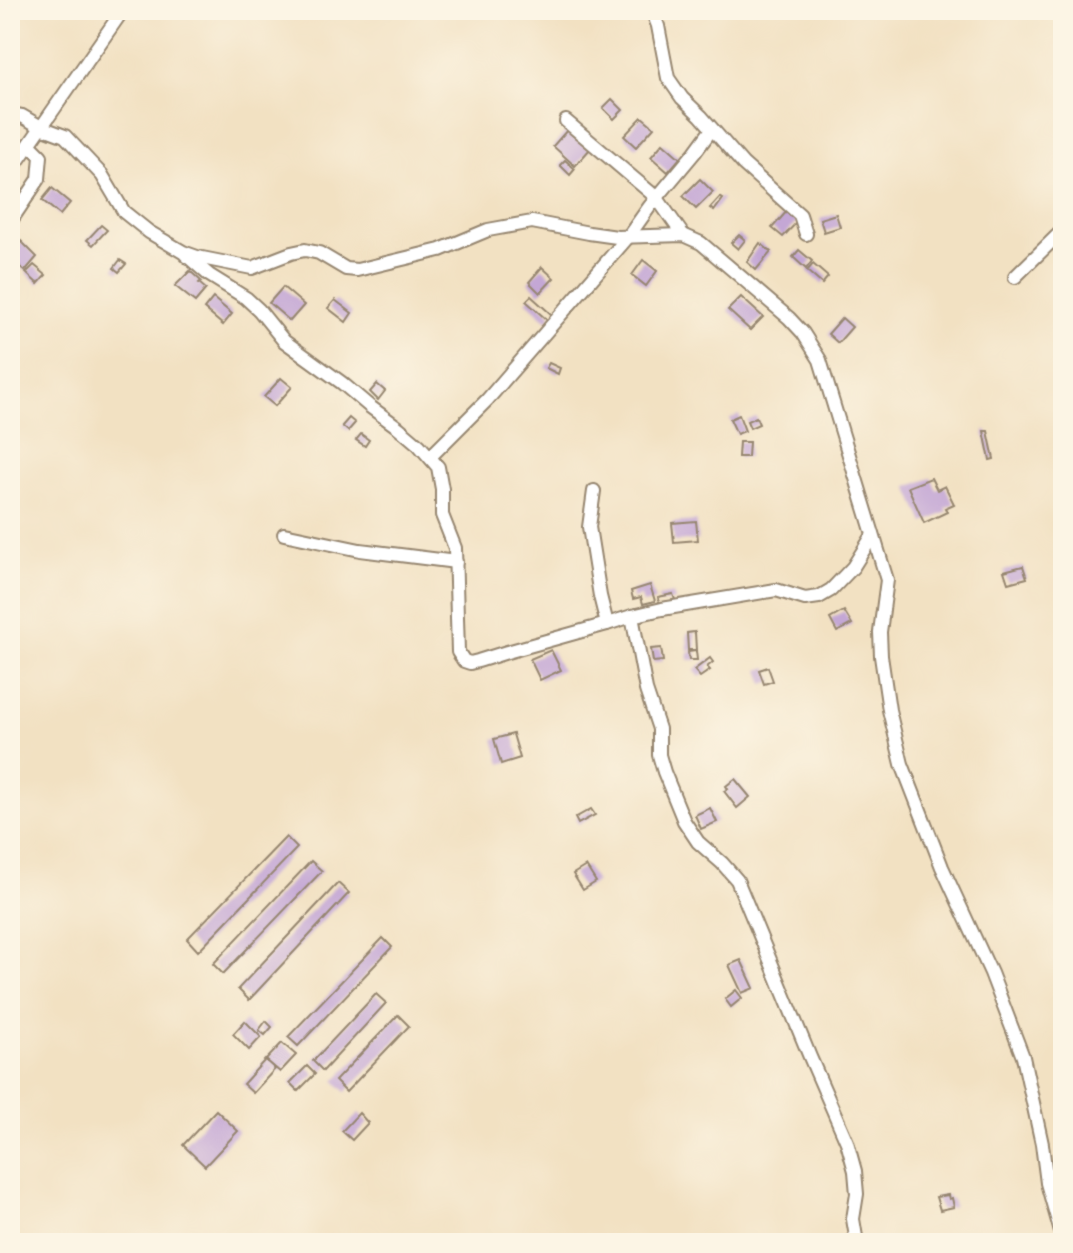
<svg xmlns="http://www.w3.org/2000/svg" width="1073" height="1253" font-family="Mynerve,sans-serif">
  <rect width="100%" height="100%" fill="#fcf5e5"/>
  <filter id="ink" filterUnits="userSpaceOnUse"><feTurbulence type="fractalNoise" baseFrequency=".0125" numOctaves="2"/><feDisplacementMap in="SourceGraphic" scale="16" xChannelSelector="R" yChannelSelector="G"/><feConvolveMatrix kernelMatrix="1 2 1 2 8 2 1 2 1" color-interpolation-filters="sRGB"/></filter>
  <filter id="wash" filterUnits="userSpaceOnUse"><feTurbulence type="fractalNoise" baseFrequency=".006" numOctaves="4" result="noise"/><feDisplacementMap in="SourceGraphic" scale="32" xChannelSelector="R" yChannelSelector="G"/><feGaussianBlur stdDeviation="1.8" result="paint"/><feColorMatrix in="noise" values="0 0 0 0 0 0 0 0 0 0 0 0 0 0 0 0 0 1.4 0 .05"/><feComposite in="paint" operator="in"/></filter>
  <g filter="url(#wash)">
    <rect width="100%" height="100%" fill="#f2e1c2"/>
    <g id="blocks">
      <g fill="#c4a7d5">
        <polygon points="612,99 623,110 614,119 603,108"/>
        <polygon points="642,117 654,127 636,147 624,136"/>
        <polygon points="568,129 590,149 575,166 553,146"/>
        <polygon points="663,143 680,158 668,172 651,157"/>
        <polygon points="565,160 575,169 570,175 560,165"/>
        <polygon points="700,179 713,192 696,209 683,196"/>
        <polygon points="52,188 70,203 60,215 42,200"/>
        <polygon points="720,197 723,199 714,211 710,208"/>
        <polygon points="788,210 799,220 783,237 772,228"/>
        <polygon points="836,214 840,227 824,232 820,219"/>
        <polygon points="101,225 107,230 93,245 87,240"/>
        <polygon points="739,235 745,240 738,249 731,243"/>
        <polygon points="21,241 37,257 25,271 10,257 10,253"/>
        <polygon points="760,243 771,252 756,270 747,262"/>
        <polygon points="799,250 812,261 806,269 793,257"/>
        <polygon points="120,260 126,264 119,272 114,268"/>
        <polygon points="643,260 657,271 646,286 632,275"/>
        <polygon points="813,264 828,277 822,284 807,271"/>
        <polygon points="34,265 46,275 38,284 26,273"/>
        <polygon points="542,267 554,278 540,293 529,282"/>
        <polygon points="190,271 201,281 199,283 206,289 195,302 175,286"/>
        <polygon points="283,287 304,305 290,321 269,303"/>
        <polygon points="531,296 552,315 547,320 526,301"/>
        <polygon points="741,297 763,317 750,330 728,310"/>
        <polygon points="213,298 232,314 223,325 204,309"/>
        <polygon points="335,300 352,313 346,322 328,308"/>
        <polygon points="842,318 852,327 838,343 828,334"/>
        <polygon points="549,363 560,368 558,374 546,368"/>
        <polygon points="281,378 292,387 275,406 264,397"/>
        <polygon points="377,384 385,391 378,400 370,392"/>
        <polygon points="739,415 745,431 737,434 730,419"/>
        <polygon points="756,417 759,424 750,428 747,421"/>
        <polygon points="349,418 355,423 348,431 342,426"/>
        <polygon points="984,431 988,431 994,459 990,460"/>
        <polygon points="361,434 369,440 365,446 356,440"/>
        <polygon points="739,442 749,442 748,457 738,457"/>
        <polygon points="931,478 937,490 945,486 954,504 945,508 947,512 924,523 908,487"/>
        <polygon points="696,521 698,540 674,542 672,523"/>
        <polygon points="1023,566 1027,578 1008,583 1004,571"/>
        <polygon points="650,585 655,601 643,604 641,597 633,599 631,591"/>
        <polygon points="673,594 675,600 659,603 658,597"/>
        <polygon points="844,611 852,624 837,632 830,619"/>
        <polygon points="695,632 696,650 688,650 687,633"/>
        <polygon points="661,648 663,661 653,662 651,649"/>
        <polygon points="551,650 561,670 540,680 530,659"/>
        <polygon points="696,651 697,660 689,660 688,652"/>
        <polygon points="710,658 713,662 707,667 710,670 700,677 694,670"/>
        <polygon points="768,667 773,681 764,684 759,670"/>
        <polygon points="513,734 520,758 501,764 494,739"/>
        <polygon points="735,779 750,797 737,808 724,791 728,789 726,786"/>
        <polygon points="710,808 717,822 701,829 695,815"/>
        <polygon points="591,809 595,815 578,824 575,818"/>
        <polygon points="286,837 297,848 198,951 187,939"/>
        <polygon points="311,861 322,871 223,974 213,964"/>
        <polygon points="586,866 596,882 583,890 573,874"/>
        <polygon points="338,883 349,893 249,1000 238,989"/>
        <polygon points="383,938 392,947 298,1046 288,1037"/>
        <polygon points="741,960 754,988 742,993 729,965"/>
        <polygon points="736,990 742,998 731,1007 725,999"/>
        <polygon points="376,994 386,1003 323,1071 313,1061"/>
        <polygon points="398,1015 409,1026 346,1092 335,1081"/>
        <polygon points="245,1021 261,1037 249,1050 233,1034"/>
        <polygon points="266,1021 272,1027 265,1035 259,1030"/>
        <polygon points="282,1043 296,1055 280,1072 266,1060"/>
        <polygon points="265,1060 275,1069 253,1093 243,1084"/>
        <polygon points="307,1066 315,1074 298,1091 290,1083"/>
        <polygon points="216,1110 238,1131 205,1166 183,1145"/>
        <polygon points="359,1113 368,1123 352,1140 342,1131"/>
        <polygon points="948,1195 949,1199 952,1198 954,1207 940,1210 936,1197"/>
      </g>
    </g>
  </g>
  <g filter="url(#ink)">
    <use href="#blocks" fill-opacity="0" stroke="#968670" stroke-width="2"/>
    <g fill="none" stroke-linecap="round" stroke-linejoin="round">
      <g stroke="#968670" stroke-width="16">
        <g id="street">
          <polyline points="652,10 658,26 668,78 682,98 701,116 743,164 800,215 806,234"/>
          <polyline points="10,114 22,116 41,127 65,136 102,175 124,212 149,232 183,252 197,257 252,268 291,253 305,250 319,253 346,269 357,270 440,250 488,230 532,222 589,233 617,237 683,235 701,243 789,318 803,333 820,360 887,580 880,632 881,656 889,710 902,764 942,867 991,973 1023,1057 1042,1144 1047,1183 1063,1239"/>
          <polyline points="566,121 657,198 683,235"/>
          <polyline points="10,172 123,10"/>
          <polyline points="10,222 39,179 41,156 30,145"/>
          <polyline points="186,255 209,275 246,298 259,310 284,341 342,383 369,406 399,428 419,445 438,467 442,489 442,515 455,548 458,652 464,661 470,663 478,661 507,652 607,624 632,616 662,609 776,590 805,599 819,597 831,590 853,567 873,535"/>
          <polyline points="1015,277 1063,230"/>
          <polyline points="430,457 487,400 628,237 650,206 695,152 712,129"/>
          <polyline points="594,491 589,527 600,596 607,624"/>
          <polyline points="284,534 360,550 456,562"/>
          <polyline points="632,616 646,690 659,729 659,755 664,772 684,821 698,842 722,863 737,880 810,1057 847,1142 855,1171 857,1194 853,1219 857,1243"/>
        </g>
      </g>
      <use href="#street" stroke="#fff" stroke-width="12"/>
    </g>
  </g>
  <rect width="1073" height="1253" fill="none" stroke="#fcf5e5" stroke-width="40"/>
</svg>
